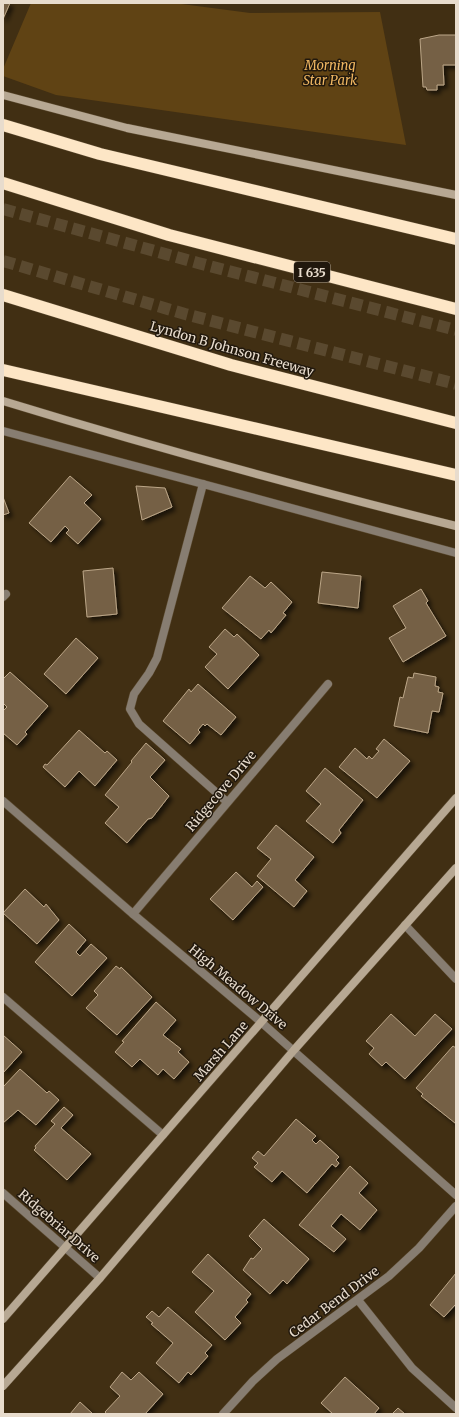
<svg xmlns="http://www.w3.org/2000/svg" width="459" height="1417" font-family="Merriweather,serif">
  <defs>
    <filter id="shadow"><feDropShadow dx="3.5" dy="3.5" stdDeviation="2" flood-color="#0009"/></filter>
  </defs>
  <rect width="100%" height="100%" fill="#412f13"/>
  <polygon fill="#604314" points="31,3 174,3 250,13 380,12 406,145 56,95 3,76 3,69"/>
  <g fill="#756145" stroke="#bca688" filter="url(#shadow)">
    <polygon points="3,3 10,3 3,19"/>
    <polygon points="439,35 456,35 456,65 443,65 444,85 437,85 437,90 427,90 426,87 423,87 420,39"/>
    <polygon points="70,476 92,495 84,503 101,519 78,544 66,533 69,530 65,526 51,542 29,523"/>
    <polygon points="136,486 165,488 172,507 142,520"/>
    <polygon points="3,497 9,513 3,515"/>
    <polygon points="113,568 117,614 87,617 83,571"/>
    <polygon points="322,572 361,576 358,608 318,603"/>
    <polygon points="250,576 265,588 271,582 292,602 283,613 286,615 271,633 269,630 261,639 222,608"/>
    <polygon points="421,589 428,601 426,603 446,636 403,662 389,638 406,628 393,606"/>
    <polygon points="225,629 234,637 237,634 259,655 228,689 205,667 217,654 209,647"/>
    <polygon points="76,638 98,658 66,694 44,674"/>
    <polygon points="10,672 48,706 25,732 27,734 17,745 3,733 3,711 7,707 3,703 3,679"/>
    <polygon points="414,673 436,677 435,686 439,687 438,692 443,693 439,712 432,711 428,733 394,726 400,697 403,698 408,677 413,678"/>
    <polygon points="198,684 236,717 221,735 207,724 205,726 203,724 198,730 200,732 190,744 163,721 189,689 191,692"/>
    <polygon points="79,730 105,753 107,751 117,760 95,786 79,771 65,787 43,767 45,764 47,765"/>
    <polygon points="384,739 410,761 377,798 339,767 355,748 367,759 369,756 372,759 379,751 376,749"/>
    <polygon points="146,743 165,760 150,777 169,796 152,818 148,819 127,843 105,823 119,807 105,795 132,762 131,761"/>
    <polygon points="325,768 363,800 339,830 341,833 333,843 306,821 321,804 306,791"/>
    <polygon points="276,825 314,857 295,880 307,891 294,907 257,876 271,859 257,848"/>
    <polygon points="236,872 252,887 257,881 263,887 233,920 210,899"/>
    <polygon points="25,889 44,907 46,904 59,920 37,944 3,913"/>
    <polygon points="69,924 86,940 76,952 80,956 91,944 107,958 72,996 35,962"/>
    <polygon points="116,966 120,969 121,967 152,997 117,1035 86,1008 98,995 94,991"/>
    <polygon points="156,1002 176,1020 163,1035 181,1049 178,1052 189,1062 174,1079 163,1069 158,1075 140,1059 132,1067 115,1052 124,1042 122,1041"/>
    <polygon points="391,1014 415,1036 435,1014 452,1029 405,1079 386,1062 382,1066 369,1054 374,1048 366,1041"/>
    <polygon points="3,1035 22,1052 3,1073"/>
    <polygon points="453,1046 456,1048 456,1122 455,1123 421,1096 423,1094 416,1088"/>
    <polygon points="20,1069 47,1093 49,1091 59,1100 36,1125 18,1110 3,1123 3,1087"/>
    <polygon points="64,1107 73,1115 61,1128 91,1154 67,1180 34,1150 36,1148 35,1146 55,1124 51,1121"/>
    <polygon points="296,1119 316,1136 312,1140 316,1144 320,1140 339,1157 336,1160 339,1163 336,1167 332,1164 307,1193 282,1171 272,1182 254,1167 258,1163 252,1158 258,1151 264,1156"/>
    <polygon points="350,1166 368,1183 359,1193 377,1210 360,1230 341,1214 331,1226 346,1239 334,1252 299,1225"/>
    <polygon points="264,1219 309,1259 287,1284 283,1280 270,1294 243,1270 251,1258 253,1259 262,1249 249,1236"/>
    <polygon points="208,1254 251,1294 246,1300 248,1302 235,1317 241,1323 225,1340 195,1312 214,1291 192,1272"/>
    <polygon points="456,1273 456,1306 455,1305 444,1317 430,1305"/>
    <polygon points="168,1307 212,1345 205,1353 208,1356 191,1375 188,1372 179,1383 156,1363 173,1343 151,1324 153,1323 146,1317 152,1311 159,1317"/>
    <polygon points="122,1372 131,1380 139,1372 163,1394 145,1414 107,1414 105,1412 120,1396 110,1387"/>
    <polygon points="345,1377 379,1408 374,1414 333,1414 321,1403"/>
    <polygon points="80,1402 93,1414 70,1414"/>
    <polygon points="398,1408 405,1414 392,1414"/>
  </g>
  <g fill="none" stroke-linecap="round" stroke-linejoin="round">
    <g stroke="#5a492f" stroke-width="12" stroke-dasharray="12 6" stroke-linecap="butt">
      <polyline points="3,209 198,263 456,330"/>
      <polyline points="3,261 185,314 456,384"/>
    </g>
    <g stroke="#5c4b31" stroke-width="9">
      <g id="lane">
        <polyline points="3,431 203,484"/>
        <polyline points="227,802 139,724 130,709 134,694 149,673 157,658 203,484 456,553"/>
        <polyline points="405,925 456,979"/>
        <polyline points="3,997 163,1135"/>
        <polyline points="358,1300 412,1368 456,1408"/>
      </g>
    </g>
    <g stroke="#5c4b31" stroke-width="9">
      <g id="street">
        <polyline points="3,597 6,594"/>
        <polyline points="3,801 133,914 261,1022 456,1195"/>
        <polyline points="133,914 328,684"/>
        <polyline points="3,1193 100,1278"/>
        <polyline points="223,1414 253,1381 277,1359 389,1276 419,1248 456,1206"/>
      </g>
    </g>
    <g stroke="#5c4b31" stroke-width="9">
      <g id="secondary">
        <polyline points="3,95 127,128 456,195"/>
        <path d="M3 401C153 447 304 488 456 526"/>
        <polyline points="3,1319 456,798"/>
        <polyline points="3,1386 100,1278 294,1050 456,868"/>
      </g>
    </g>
    <g stroke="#5c4b31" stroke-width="13">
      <g id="highway">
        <polyline points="3,125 100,154 456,239"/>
        <polyline points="3,183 169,235 456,309"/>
        <polyline points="3,295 231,365 456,423"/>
        <polyline points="3,370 456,475"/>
      </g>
    </g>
    <use href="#lane" stroke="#877d71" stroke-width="8"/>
    <use href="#street" stroke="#877d71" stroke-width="8"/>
    <use href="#secondary" stroke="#b7a893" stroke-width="8"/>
    <use href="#highway" stroke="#fde6c6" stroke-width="12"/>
  </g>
  <g text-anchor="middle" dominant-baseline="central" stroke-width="3" stroke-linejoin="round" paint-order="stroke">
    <rect fill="#21180d" stroke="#aca193" stroke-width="1" x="294" y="262" width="36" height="20" rx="3"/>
    <g font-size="12" font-weight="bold" fill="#e8dccd">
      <text x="312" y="272">I 635</text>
    </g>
    <g font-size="13" font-style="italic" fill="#efb661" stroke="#21180d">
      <text x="330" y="65">Morning<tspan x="330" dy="15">Star Park</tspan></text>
    </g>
    <g font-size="13" fill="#e8dccd" stroke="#21180d">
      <text transform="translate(232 349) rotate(16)">Lyndon B Johnson Freeway</text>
      <text transform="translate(221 791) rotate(-50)">Ridgecove Drive</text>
      <text transform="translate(238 987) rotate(40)">High Meadow Drive</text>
      <text transform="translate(221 1051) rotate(-49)">Marsh Lane</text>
      <text transform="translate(59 1226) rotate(41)">Ridgebriar Drive</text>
      <text transform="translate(334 1302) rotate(-37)">Cedar Bend Drive</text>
    </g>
  </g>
  <rect width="459" height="1417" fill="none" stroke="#e8dccd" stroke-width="8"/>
</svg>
